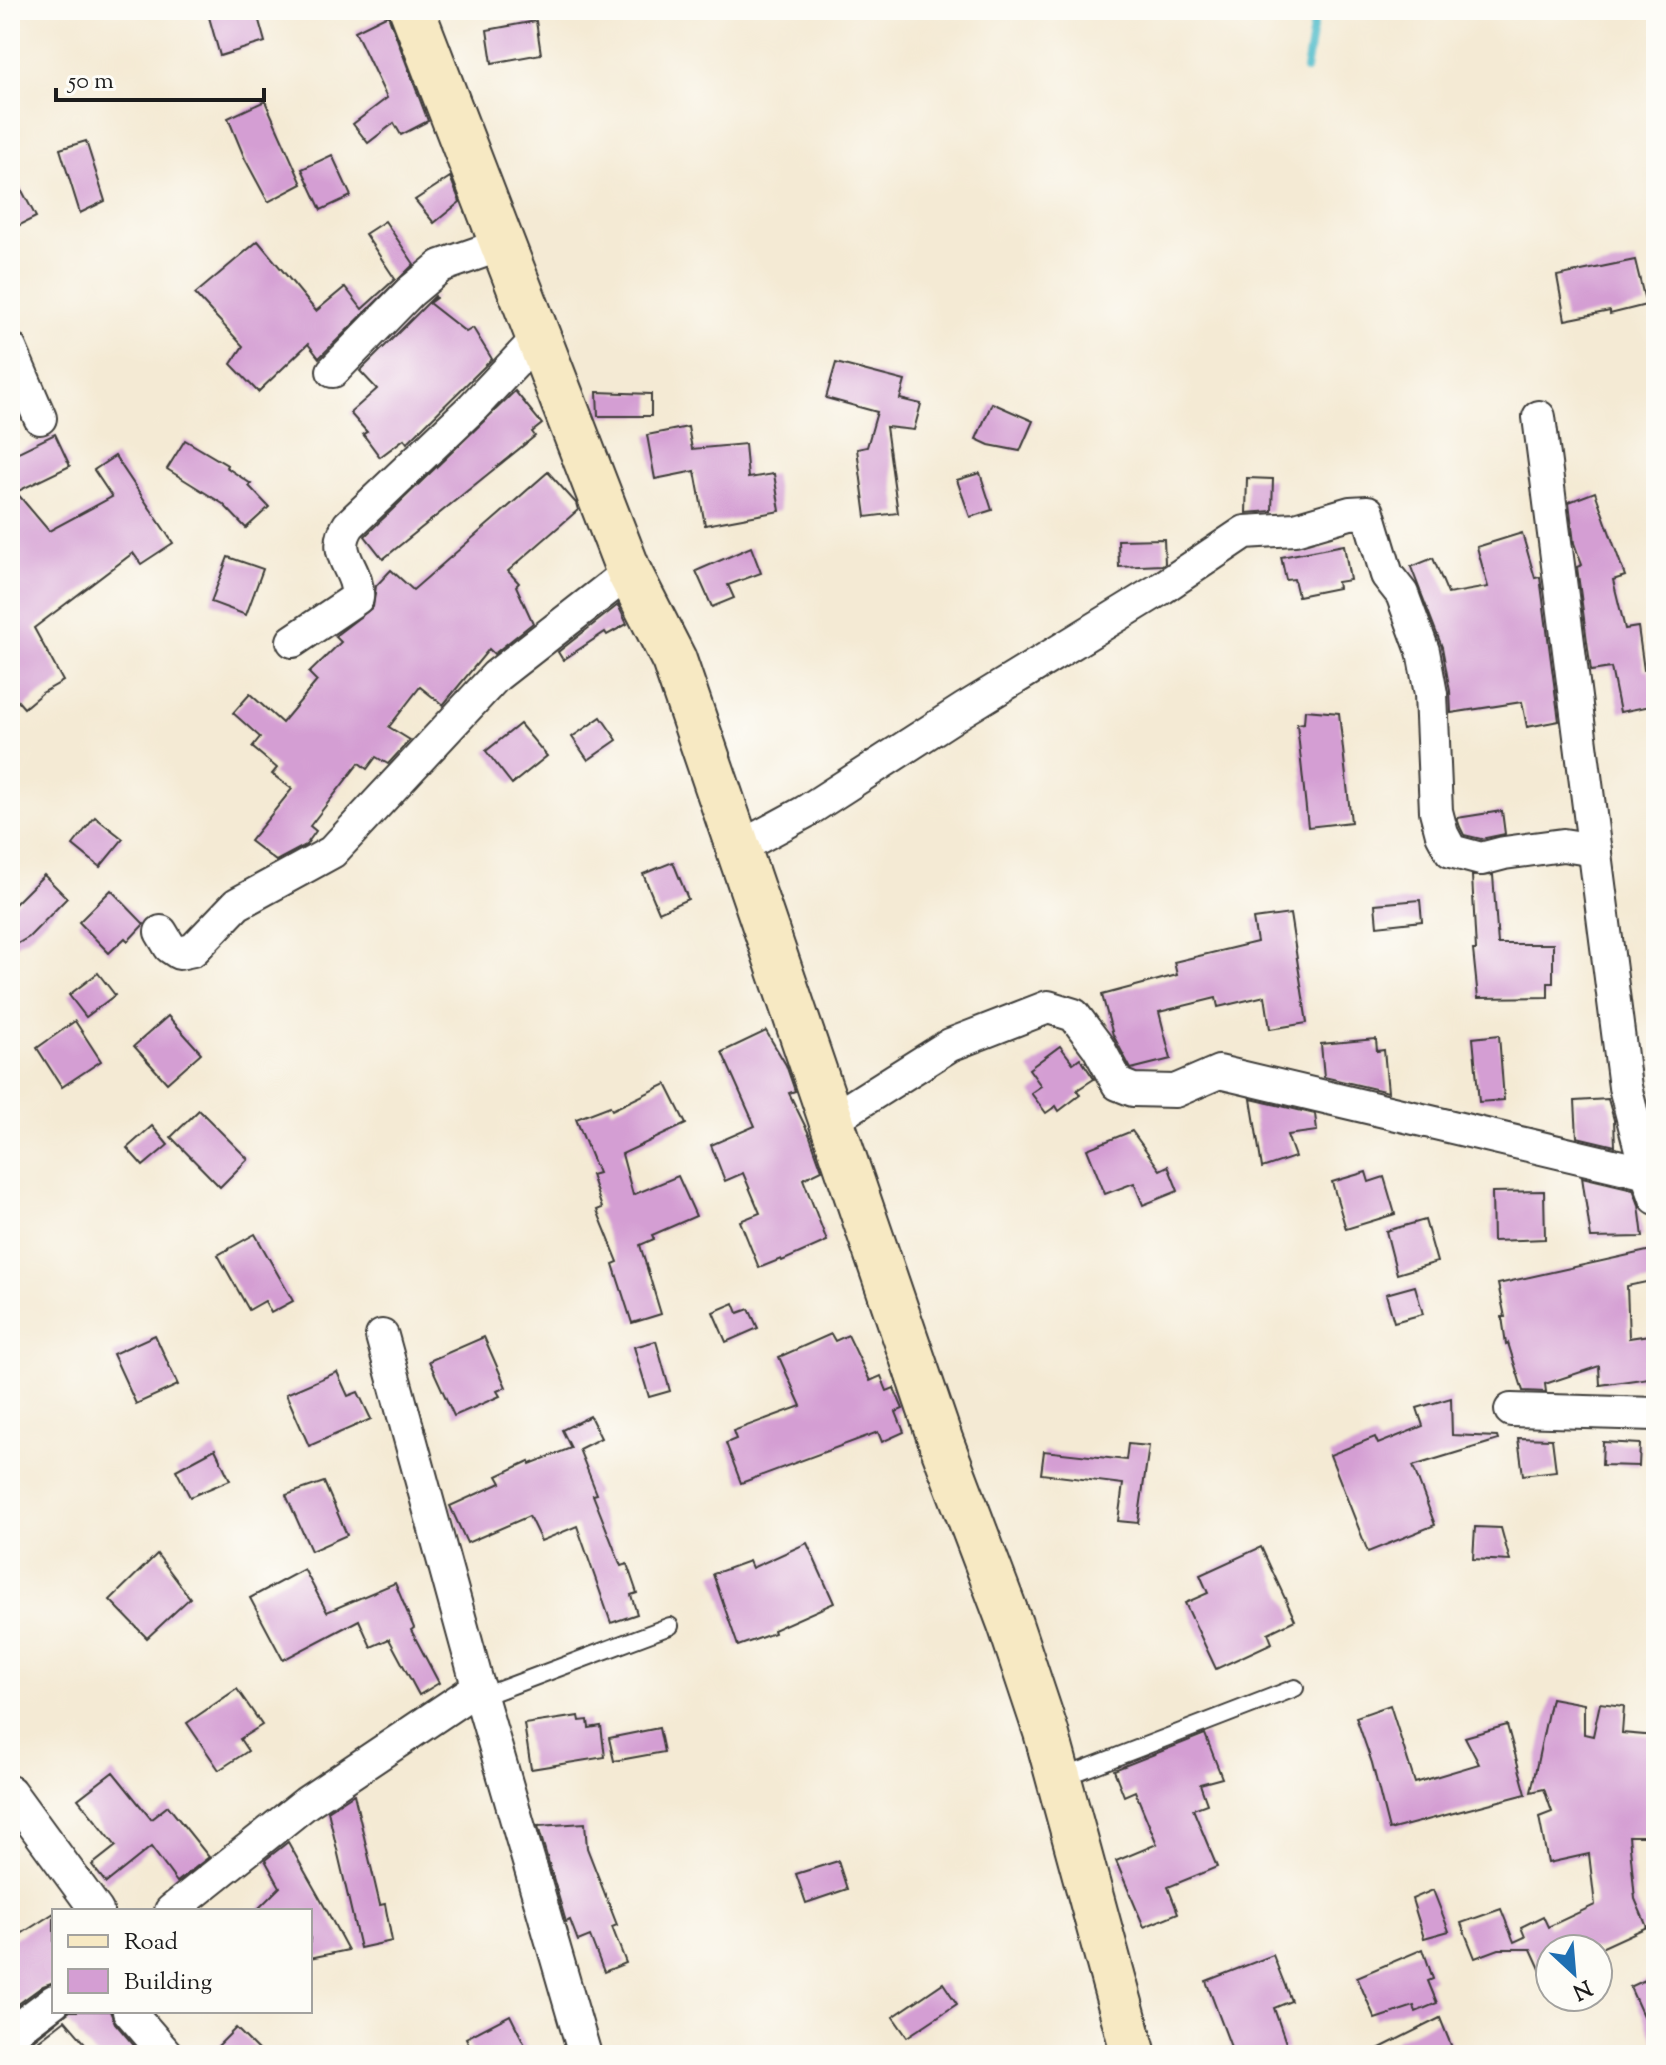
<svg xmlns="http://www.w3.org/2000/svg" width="1666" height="2065" font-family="'Sorts Mill Goudy',serif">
  <rect width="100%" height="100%" fill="#fdfcf7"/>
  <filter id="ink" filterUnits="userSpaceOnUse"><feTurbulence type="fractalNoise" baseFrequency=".0125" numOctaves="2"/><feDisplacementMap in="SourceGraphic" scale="16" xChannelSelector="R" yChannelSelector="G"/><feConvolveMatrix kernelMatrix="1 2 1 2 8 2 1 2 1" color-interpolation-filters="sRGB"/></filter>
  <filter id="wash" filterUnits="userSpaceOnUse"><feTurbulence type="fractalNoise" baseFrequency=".006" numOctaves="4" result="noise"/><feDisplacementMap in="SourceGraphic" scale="32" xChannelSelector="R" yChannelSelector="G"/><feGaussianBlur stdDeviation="1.8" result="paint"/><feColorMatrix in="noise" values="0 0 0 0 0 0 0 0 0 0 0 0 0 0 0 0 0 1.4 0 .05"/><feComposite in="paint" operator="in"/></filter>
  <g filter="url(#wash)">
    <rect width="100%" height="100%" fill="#f4ead4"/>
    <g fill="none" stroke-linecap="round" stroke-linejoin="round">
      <polyline stroke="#4fbcca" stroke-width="8" points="1306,70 1316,10"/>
    </g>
    <g id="blocks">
      <g fill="#d49ed3">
        <polygon points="207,10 256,10 265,42 220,56"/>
        <polygon points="388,15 428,121 401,135 394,123 368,143 353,124 387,98 355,31"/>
        <polygon points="536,21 541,54 492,63 487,30"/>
        <polygon points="265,101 302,184 268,202 245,159 228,118"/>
        <polygon points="86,141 105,201 80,213 60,149"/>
        <polygon points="332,155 351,196 321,210 302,169"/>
        <polygon points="10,168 36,217 10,230"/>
        <polygon points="450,177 460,202 434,223 415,200"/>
        <polygon points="385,221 414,264 319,358 308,344 258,392 231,364 243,346 195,294 258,241 316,311 345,287 362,309 395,279 365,234"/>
        <polygon points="1635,260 1646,305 1610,314 1610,311 1565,320 1557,276"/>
        <polygon points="435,296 436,298 429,303 466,332 473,328 492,359 407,443 404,439 380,457 363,434 367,432 350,413 377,389 360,371"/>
        <polygon points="836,363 905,381 900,399 921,404 914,430 886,427 898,513 866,517 857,449 867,447 877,412 826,398"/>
        <polygon points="515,391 542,424 532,432 535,436 383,559 365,536"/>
        <polygon points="597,392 651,394 651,416 598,416"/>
        <polygon points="992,403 1033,421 1020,451 989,445 976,439"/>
        <polygon points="688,427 692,449 745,444 748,478 774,474 780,511 705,525 695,471 655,479 647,435"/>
        <polygon points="55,434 70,466 16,492 49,531 112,497 94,470 115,456 173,543 141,564 133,553 34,628 63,681 42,693 24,708 10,692 10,456"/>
        <polygon points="185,440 227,465 226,467 251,484 249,486 269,507 246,528 223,504 167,469"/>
        <polygon points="548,472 576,503 578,510 508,571 519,583 516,586 533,623 494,654 489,649 443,705 420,687 389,727 410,740 388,764 376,757 367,769 359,763 310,826 316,831 306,845 276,861 250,841 292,789 272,774 277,768 252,747 260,737 233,713 250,694 282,723 317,681 309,673 341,642 335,636 373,607 376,586 391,570 413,590"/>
        <polygon points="980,473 992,510 970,517 957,480"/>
        <polygon points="1247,478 1273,479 1272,511 1246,513"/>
        <polygon points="1595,492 1625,576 1613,580 1625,629 1638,627 1644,670 1649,669 1656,705 1620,712 1611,668 1591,671 1577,567 1582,565 1574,543 1569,502"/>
        <polygon points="1522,533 1535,578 1540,577 1559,721 1527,727 1522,702 1451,713 1450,691 1442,647 1411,567 1433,558 1448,594 1488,587 1477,547"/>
        <polygon points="1164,539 1165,563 1162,565 1119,567 1118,540"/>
        <polygon points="1344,545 1350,580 1337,582 1338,588 1298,596 1294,579 1286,580 1281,557"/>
        <polygon points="751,547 761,573 728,585 734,598 712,607 696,571"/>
        <polygon points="228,557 263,569 246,615 211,602"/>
        <polygon points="618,605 627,624 607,635 605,632 563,660 558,652"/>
        <polygon points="1305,710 1339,713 1351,822 1308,827 1297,724 1304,723"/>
        <polygon points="601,717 617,740 588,760 572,737"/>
        <polygon points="520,724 547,756 512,784 486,751"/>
        <polygon points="1502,811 1505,834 1481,839 1464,835 1460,827 1457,818"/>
        <polygon points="95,817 123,839 100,867 73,845"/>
        <polygon points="673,862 688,899 659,912 643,874"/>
        <polygon points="44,875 67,898 29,937 10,948 10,909"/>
        <polygon points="1493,875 1498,944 1553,944 1553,983 1548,983 1548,997 1478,998 1473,950 1476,950 1472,876"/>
        <polygon points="111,890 144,924 128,941 125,938 109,953 79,922"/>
        <polygon points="1420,900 1422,921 1377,926 1375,904"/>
        <polygon points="1290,914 1307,1023 1270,1029 1265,996 1218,1007 1216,998 1159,1012 1171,1059 1131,1069 1113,1035 1102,995 1177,975 1174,962 1257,942 1253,919"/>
        <polygon points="98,973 115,995 86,1017 69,995"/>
        <polygon points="168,1016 201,1053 167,1083 134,1046"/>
        <polygon points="75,1021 101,1061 62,1087 37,1048"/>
        <polygon points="766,1031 786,1065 795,1091 789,1093 809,1134 822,1170 803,1179 827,1241 782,1261 781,1259 759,1268 740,1221 760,1213 743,1173 725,1181 711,1145 755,1126 722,1052"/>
        <polygon points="1499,1035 1504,1100 1479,1102 1473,1038"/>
        <polygon points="1376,1039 1377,1051 1384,1050 1388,1092 1324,1077 1321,1044"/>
        <polygon points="1060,1046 1073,1063 1080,1058 1094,1079 1077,1090 1080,1095 1059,1111 1056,1106 1046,1113 1031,1093 1041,1086 1029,1069"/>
        <polygon points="666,1084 686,1124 622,1154 633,1195 678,1176 696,1216 652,1235 654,1239 640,1245 661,1314 632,1323 613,1264 618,1262 597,1210 602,1208 591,1175 598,1173 576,1119 610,1106 612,1110"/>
        <polygon points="1251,1099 1315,1114 1317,1131 1287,1135 1295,1157 1262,1168"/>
        <polygon points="1608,1099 1614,1120 1615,1146 1577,1137 1575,1101"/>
        <polygon points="199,1110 248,1159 220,1187 171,1137"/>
        <polygon points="152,1126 168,1145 143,1166 127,1148"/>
        <polygon points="1132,1131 1160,1170 1168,1166 1178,1191 1143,1205 1134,1183 1105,1194 1087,1149"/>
        <polygon points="1366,1172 1369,1182 1384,1177 1395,1214 1346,1229 1332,1182"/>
        <polygon points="1582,1177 1633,1189 1639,1205 1643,1237 1591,1238"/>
        <polygon points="1544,1191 1545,1239 1493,1241 1492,1192"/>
        <polygon points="1425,1220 1437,1262 1397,1274 1386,1231"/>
        <polygon points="255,1234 293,1301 271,1313 265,1301 249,1310 218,1255"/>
        <polygon points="1656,1249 1656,1280 1627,1286 1629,1338 1656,1334 1656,1377 1600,1385 1599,1366 1545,1384 1546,1392 1523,1391 1508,1343 1506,1344 1502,1317 1505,1317 1498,1284"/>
        <polygon points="1415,1286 1423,1314 1394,1322 1386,1294"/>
        <polygon points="734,1303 738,1313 749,1309 758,1328 726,1342 713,1312"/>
        <polygon points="831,1334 835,1341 848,1335 870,1381 881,1376 887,1391 894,1388 903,1409 896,1412 904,1432 882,1442 878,1432 741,1483 726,1443 736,1439 733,1431 801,1406 779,1357"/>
        <polygon points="155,1335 178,1385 136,1404 113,1354"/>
        <polygon points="484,1337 506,1387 497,1391 500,1396 454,1416 429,1361"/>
        <polygon points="656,1341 670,1391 649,1397 634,1347"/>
        <polygon points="337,1372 348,1396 358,1392 371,1419 309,1446 286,1394"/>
        <polygon points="1451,1398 1452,1435 1497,1437 1498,1440 1413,1466 1435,1525 1368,1552 1330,1455 1375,1437 1378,1444 1423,1426 1417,1408"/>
        <polygon points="590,1416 601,1438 579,1449 597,1494 593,1495 621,1566 627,1564 637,1593 631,1595 637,1614 611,1623 577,1526 541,1541 529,1516 467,1543 450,1506 501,1483 497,1476 529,1461 530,1464 571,1448 562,1430"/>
        <polygon points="1518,1438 1552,1439 1556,1471 1523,1475"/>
        <polygon points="1603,1442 1640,1444 1639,1466 1602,1465"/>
        <polygon points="1128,1444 1149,1446 1138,1523 1118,1521 1123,1484 1041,1474 1044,1451 1126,1460"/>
        <polygon points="215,1449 230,1480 190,1497 176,1470"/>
        <polygon points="324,1482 347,1535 311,1551 286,1495"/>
        <polygon points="1475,1527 1501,1528 1510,1561 1473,1559"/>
        <polygon points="807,1543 834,1603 773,1630 774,1633 738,1646 713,1574 749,1561 752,1568"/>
        <polygon points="1261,1547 1295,1620 1268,1633 1272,1643 1216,1669 1185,1603 1208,1593 1200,1575"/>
        <polygon points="157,1554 190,1598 147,1638 110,1600"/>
        <polygon points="304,1569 327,1612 395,1583 414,1628 411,1630 439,1683 419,1695 389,1639 371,1647 359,1620 283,1660 250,1598"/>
        <polygon points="237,1689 262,1725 240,1739 248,1751 219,1770 187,1723"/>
        <polygon points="1551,1698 1584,1704 1584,1734 1593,1736 1600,1703 1624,1706 1622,1733 1656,1736 1656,1836 1629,1836 1635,1899 1647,1927 1599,1949 1550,1949 1550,1991 1531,1949 1499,1949 1475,1958 1461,1923 1501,1909 1514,1942 1525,1937 1521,1927 1543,1916 1548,1927 1595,1905 1589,1854 1548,1863 1539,1817 1552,1812 1544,1789 1531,1792"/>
        <polygon points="1390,1705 1415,1783 1479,1764 1465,1737 1507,1725 1526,1794 1389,1830 1372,1763 1356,1717"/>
        <polygon points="579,1716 580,1721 588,1720 589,1728 601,1726 605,1757 531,1769 524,1724"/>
        <polygon points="659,1728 664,1752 614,1761 609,1738"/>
        <polygon points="1205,1734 1222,1778 1200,1784 1207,1804 1193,1809 1217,1867 1168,1887 1178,1913 1144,1927 1116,1861 1157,1844 1135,1791 1124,1796 1114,1770"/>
        <polygon points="113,1772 151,1819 168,1806 209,1857 177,1882 151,1847 106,1883 92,1865 116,1846 78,1799"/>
        <polygon points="354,1794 380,1905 385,1904 392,1941 360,1948 328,1811"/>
        <polygon points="585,1823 587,1848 617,1925 612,1927 626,1963 604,1972 590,1936 578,1941 570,1920 566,1922 538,1826"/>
        <polygon points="288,1842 327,1911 348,1950 310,1958 310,1911 256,1911 280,1887 265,1860"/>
        <polygon points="838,1861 847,1889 806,1903 796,1874"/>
        <polygon points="1433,1890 1449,1931 1424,1938 1412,1899"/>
        <polygon points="54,1913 54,1982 43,1986 10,2010 10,1941"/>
        <polygon points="1423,1949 1433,1979 1428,1981 1437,2003 1416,2012 1414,2006 1375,2019 1357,1977"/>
        <polygon points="1273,1955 1291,2001 1274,2008 1288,2049 1271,2055 1234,2055 1206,1981"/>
        <polygon points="1656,1975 1656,2045 1630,1987"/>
        <polygon points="943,1983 957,2004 907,2037 893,2017"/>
        <polygon points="70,2011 110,2011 115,2023 142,2055 95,2055 65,2020 29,2048 27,2045"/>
        <polygon points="510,2015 530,2055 474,2055 466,2038"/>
        <polygon points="1440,2018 1455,2055 1366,2055"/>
        <polygon points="236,2028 263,2055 209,2055"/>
      </g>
    </g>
  </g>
  <g filter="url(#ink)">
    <use href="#blocks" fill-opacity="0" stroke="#3c3b38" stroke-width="2"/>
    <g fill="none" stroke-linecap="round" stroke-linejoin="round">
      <g stroke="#3c3b38" stroke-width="20">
        <g id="lane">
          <polyline points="481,1697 670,1626"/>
          <polyline points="1059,1779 1295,1688"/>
        </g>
      </g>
      <g stroke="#3c3b38" stroke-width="36">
        <g id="street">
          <polyline points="10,348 40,418"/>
          <polyline points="333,371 410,292 441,266 504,244"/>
          <polyline points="1539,417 1625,1087 1647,1173 1656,1198"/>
          <path d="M293 641 357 598C360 568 329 555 349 525L473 407 539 337"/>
          <polyline points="739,848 805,812 963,710 1162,588 1245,532 1295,529 1350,513 1368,512 1387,575 1402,594 1423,651 1431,694 1436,811 1442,834 1451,851 1481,859 1504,853 1563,845 1595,850"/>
          <polyline points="161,932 170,947 179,953 193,950 237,904 332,852 496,676 629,572"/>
          <polyline points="833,1119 950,1045 1048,1007 1074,1015 1098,1047 1118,1084 1133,1090 1175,1091 1219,1072 1647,1173"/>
          <polyline points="382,1336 481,1697 585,2055"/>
          <polyline points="1511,1410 1656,1414"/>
          <polyline points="10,1792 97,1911"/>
          <polyline points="171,1911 306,1803 479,1687"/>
          <polyline points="129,2011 167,2055"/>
          <polyline points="10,2034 54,2001"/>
        </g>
      </g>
      <g stroke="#3c3b38" stroke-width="48">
        <polyline id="secondary" points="412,10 629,572 674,660 941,1442 1010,1624 1046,1732 1134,2055"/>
      </g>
      <use href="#lane" stroke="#fff" stroke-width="16"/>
      <use href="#street" stroke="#fff" stroke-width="32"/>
      <use href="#secondary" stroke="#f7e9c3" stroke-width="44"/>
    </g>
  </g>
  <rect width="1666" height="2065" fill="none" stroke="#fdfcf7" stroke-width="40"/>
  <rect x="52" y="1909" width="260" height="104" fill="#fdfcf7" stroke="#a3a29f" stroke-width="2"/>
  <rect x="68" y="1935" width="40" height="12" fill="#f7e9c3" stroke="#a3a29f" stroke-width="2"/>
  <text x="124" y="1949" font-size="24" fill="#1c1c1c">Road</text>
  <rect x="68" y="1969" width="40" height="24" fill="#d49ed3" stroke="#a3a29f" stroke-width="2"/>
  <text x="124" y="1989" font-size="24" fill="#1c1c1c">Building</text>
  <g transform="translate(1574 1973) rotate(154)"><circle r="38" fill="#fdfcf7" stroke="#a3a29f" stroke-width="2"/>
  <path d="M0-6L14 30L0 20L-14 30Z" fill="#1f6fb2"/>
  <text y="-12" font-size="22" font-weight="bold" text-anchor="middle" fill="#1c1c1c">N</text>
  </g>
  <path d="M56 88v12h208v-12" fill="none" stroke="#1c1c1c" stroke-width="4"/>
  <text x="68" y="88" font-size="24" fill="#1c1c1c" stroke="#fdfcf7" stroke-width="6" paint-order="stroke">50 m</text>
</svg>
